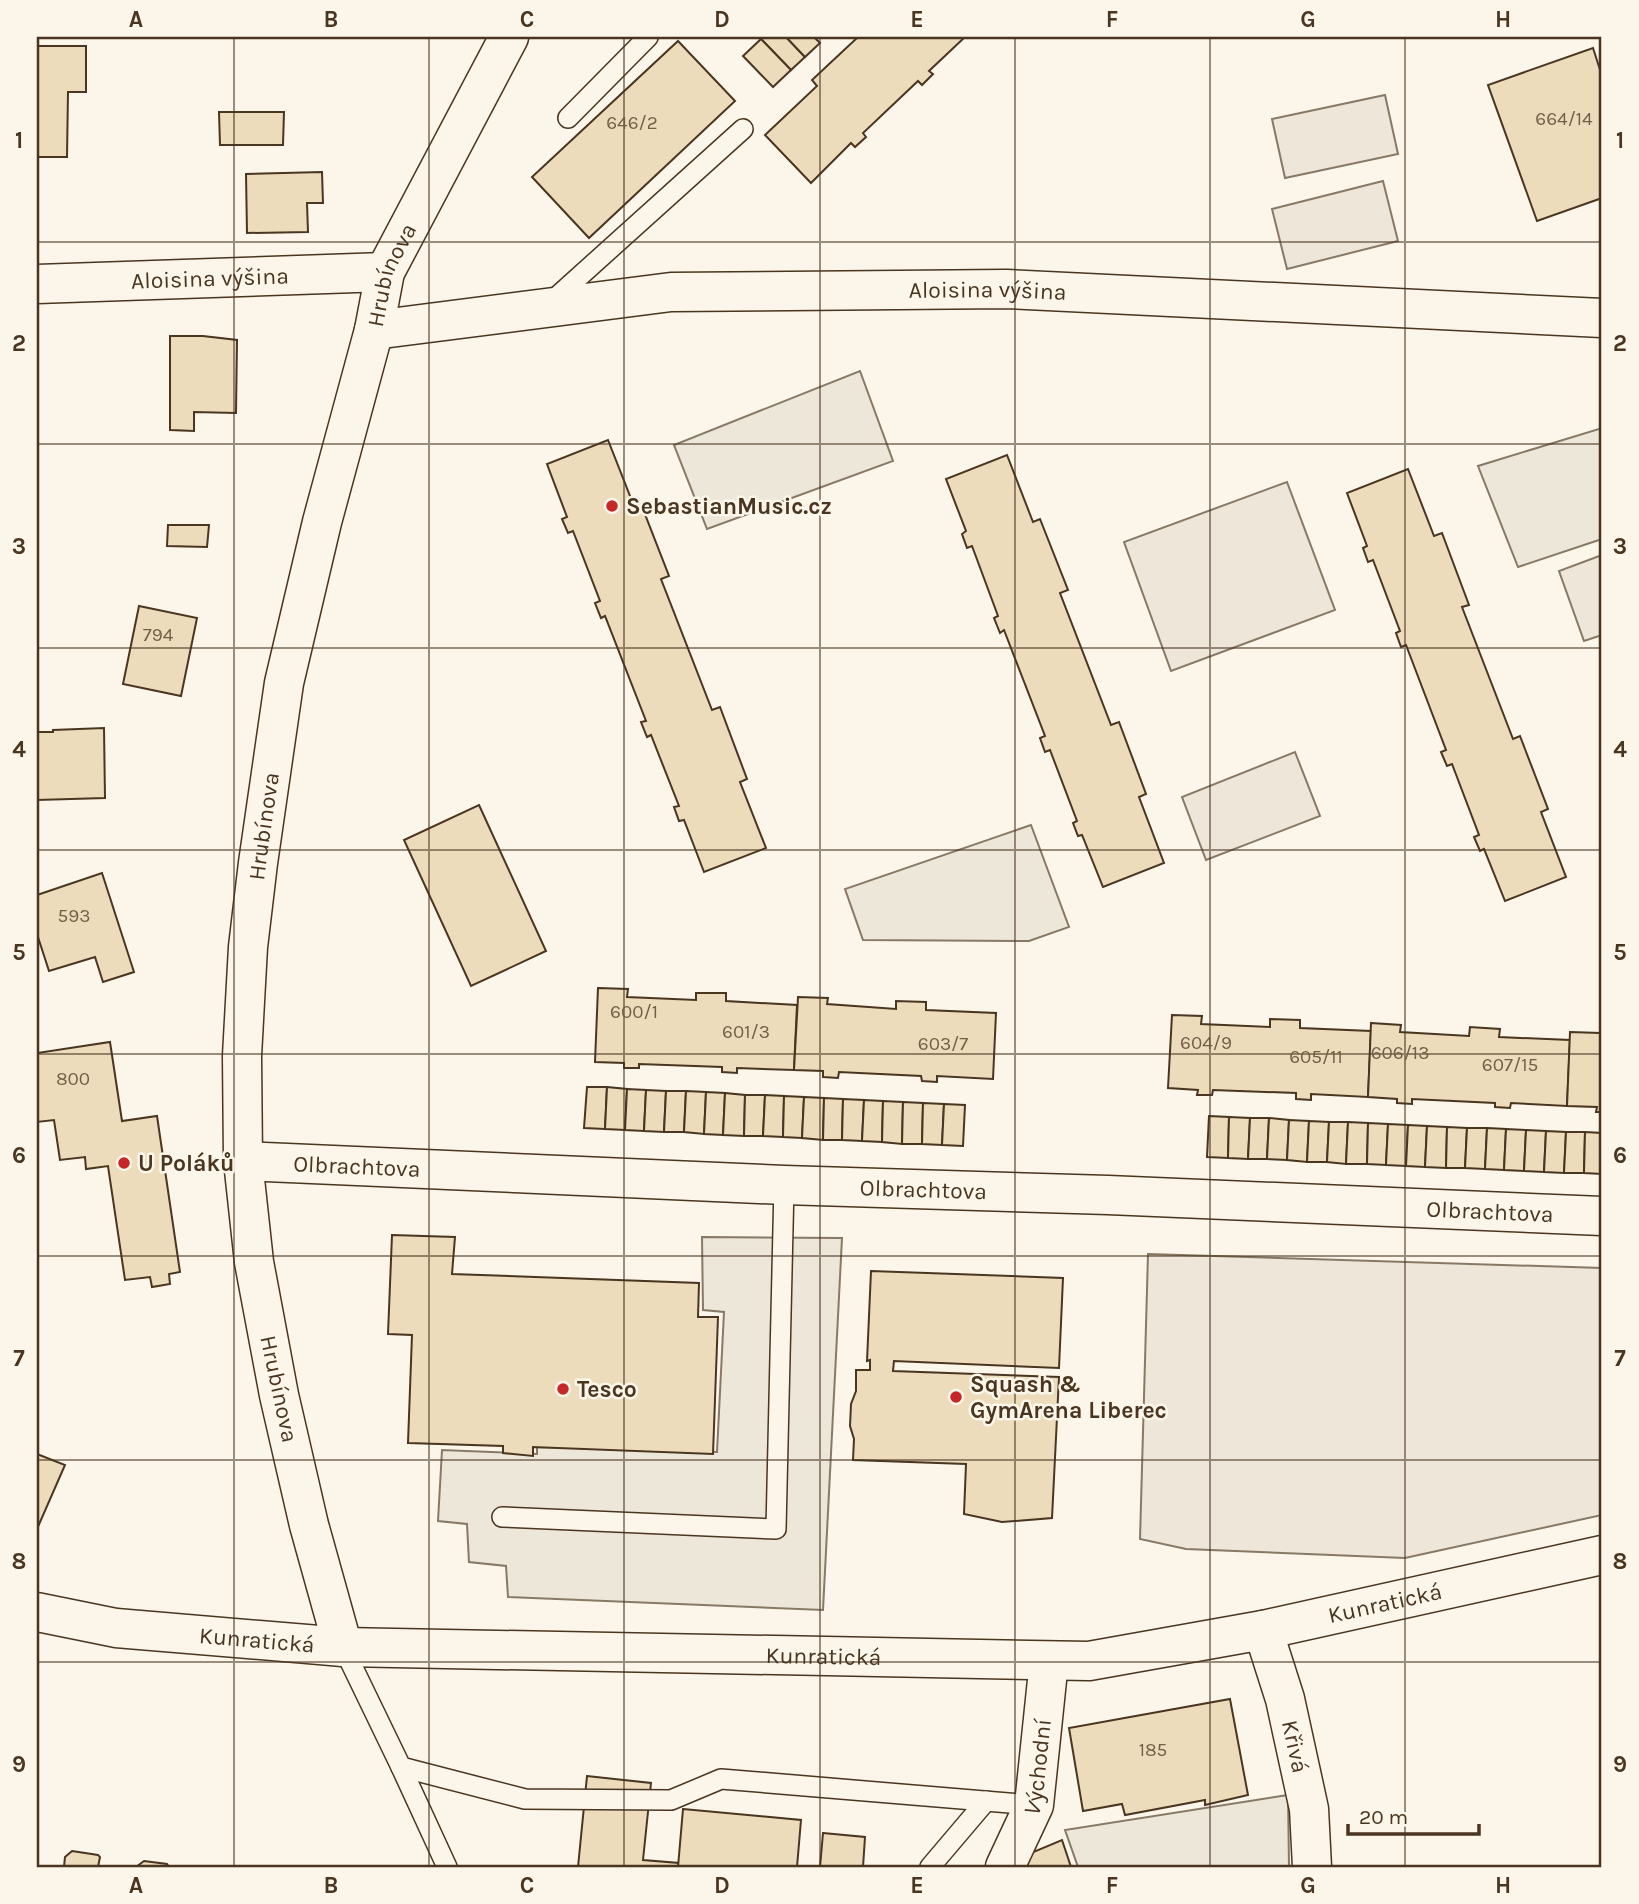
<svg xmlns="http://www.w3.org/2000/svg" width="1639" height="1904" font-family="Karla,sans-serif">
  <rect width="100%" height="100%" fill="#fbf6e9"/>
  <g fill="#ede6d9" stroke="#887966" stroke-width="2">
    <polygon points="1385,95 1398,154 1285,178 1272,119"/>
    <polygon points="1383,181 1398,241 1287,269 1272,209"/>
    <polygon points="1287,482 1335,610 1171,671 1124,542"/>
    <polygon points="1602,555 1602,635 1584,641 1559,571"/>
    <polygon points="1295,752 1320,816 1206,860 1182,797"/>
    <polygon points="1148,1254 1602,1268 1602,1515 1405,1558 1186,1549 1140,1539"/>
  </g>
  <g fill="#ede7d9" stroke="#887966" stroke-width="2">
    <polygon points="860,371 893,461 707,529 674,445"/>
    <polygon points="1602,428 1602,539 1518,567 1478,466"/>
    <polygon points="1031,825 1069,927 1029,941 863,940 845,889"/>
    <polygon points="702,1237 842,1238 823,1610 508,1597 506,1566 469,1562 467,1524 438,1521 442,1450 537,1454 537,1447 717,1452 724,1312 703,1310"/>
    <polygon points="1288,1795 1289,1867 1078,1867 1065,1830"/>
  </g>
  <g fill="#ecdcbc" stroke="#4a3520" stroke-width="2">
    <polygon points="764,37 786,37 805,57 791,70 761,39"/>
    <polygon points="786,37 814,37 820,43 805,57"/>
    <polygon points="858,37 965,37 929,71 933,74 922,85 918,81 863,133 866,137 855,147 851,143 811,183 765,135 817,86 812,80"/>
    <polygon points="761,39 791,70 773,87 743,56"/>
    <polygon points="678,41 735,101 589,238 532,177"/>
    <polygon points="37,46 86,46 86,92 68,92 67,157 37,157"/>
    <polygon points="1593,48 1602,76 1602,198 1537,221 1488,85"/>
    <polygon points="219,112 284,112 283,145 220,145"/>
    <polygon points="322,172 323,203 307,203 308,232 247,233 246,174"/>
    <polygon points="170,336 203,336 237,340 236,413 194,412 194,431 170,430"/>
    <polygon points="608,440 634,506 641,504 669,576 661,579 712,710 720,707 747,779 740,782 766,848 704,872 684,820 679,821 674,807 679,806 651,735 647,737 641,722 646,721 605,616 601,618 595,603 600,601 573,531 568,533 562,519 567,517 547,464"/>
    <polygon points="1007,455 1033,522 1040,519 1068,590 1060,593 1111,725 1119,722 1146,794 1139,797 1164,863 1103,887 1082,835 1078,836 1073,823 1077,821 1050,750 1045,752 1040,738 1045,736 1004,630 1000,633 994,618 998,616 972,546 967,548 962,534 966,531 946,479"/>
    <polygon points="1408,469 1434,536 1442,533 1469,605 1462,607 1513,739 1520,736 1548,809 1541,812 1566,877 1505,901 1484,849 1480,851 1474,837 1479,835 1452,764 1447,766 1441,752 1446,750 1406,645 1401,647 1396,633 1400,631 1373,560 1368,562 1363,548 1367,546 1347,493"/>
    <polygon points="168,525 209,525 207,547 167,546"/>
    <polygon points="139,606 197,618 181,696 123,684"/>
    <polygon points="104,728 105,798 37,800 37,732 53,732 53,730"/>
    <polygon points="479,805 546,951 471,986 404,840"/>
    <polygon points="102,873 134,972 103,982 95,957 49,971 37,934 37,895"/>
    <polygon points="598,988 628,989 627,997 696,1000 696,993 726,993 726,1001 797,1005 794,1070 737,1068 737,1073 722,1072 722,1067 639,1064 639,1068 624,1068 624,1063 595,1062"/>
    <polygon points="798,997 828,998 827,1004 896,1009 896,1001 926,1002 926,1010 996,1013 993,1079 937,1076 937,1082 922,1081 921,1076 839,1072 838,1078 823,1077 823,1071 794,1070"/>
    <polygon points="1172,1015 1202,1016 1201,1024 1270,1027 1270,1019 1300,1020 1300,1028 1371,1031 1368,1097 1311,1094 1311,1100 1296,1099 1296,1093 1213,1090 1212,1095 1197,1095 1198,1090 1168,1088"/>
    <polygon points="1371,1023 1401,1025 1400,1032 1469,1036 1470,1027 1500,1029 1499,1037 1570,1040 1567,1106 1511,1103 1510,1108 1495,1107 1495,1103 1412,1099 1412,1104 1397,1103 1397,1099 1368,1097"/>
    <polygon points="1570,1032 1600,1033 1600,1041 1602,1041 1602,1112 1596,1112 1597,1107 1567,1106"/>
    <polygon points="110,1042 122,1121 157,1116 180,1272 169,1274 170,1284 152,1287 150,1277 125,1280 108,1166 86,1169 85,1157 60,1160 54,1120 37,1122 37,1053"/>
    <polygon points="587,1087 607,1087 605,1129 584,1128"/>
    <polygon points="607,1087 627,1089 625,1130 605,1129"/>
    <polygon points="627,1089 646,1090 644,1131 625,1130"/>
    <polygon points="646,1090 666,1091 664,1132 644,1131"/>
    <polygon points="666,1091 686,1091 684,1132 664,1132"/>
    <polygon points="686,1091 706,1092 704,1134 684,1132"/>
    <polygon points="706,1092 725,1093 723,1135 704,1134"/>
    <polygon points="725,1093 745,1095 744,1136 723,1135"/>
    <polygon points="745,1095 765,1095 763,1136 744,1136"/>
    <polygon points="765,1095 784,1096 783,1137 763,1136"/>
    <polygon points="784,1096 804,1097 802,1138 783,1137"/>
    <polygon points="804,1097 824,1098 823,1140 802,1138"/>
    <polygon points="824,1098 843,1099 842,1140 823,1140"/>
    <polygon points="843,1099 864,1100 862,1141 842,1140"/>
    <polygon points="864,1100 883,1101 882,1142 862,1141"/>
    <polygon points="883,1101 903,1102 902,1144 882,1142"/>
    <polygon points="903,1102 923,1103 922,1144 902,1144"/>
    <polygon points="923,1103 944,1104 942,1145 922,1144"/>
    <polygon points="944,1104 965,1105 963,1146 942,1145"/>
    <polygon points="1209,1116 1229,1117 1228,1158 1207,1157"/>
    <polygon points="1229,1117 1250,1118 1248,1159 1228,1158"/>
    <polygon points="1250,1118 1269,1118 1267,1159 1248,1159"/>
    <polygon points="1269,1118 1289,1120 1287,1160 1267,1159"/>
    <polygon points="1289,1120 1309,1121 1307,1162 1287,1160"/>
    <polygon points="1309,1121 1329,1122 1327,1162 1307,1162"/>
    <polygon points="1329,1122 1348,1122 1346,1164 1327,1162"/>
    <polygon points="1348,1122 1368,1123 1367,1164 1346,1164"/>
    <polygon points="1368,1123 1388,1124 1386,1165 1367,1164"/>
    <polygon points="1388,1124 1408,1125 1406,1166 1386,1165"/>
    <polygon points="1408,1125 1427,1126 1425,1167 1406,1166"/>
    <polygon points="1427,1126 1447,1127 1446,1168 1425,1167"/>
    <polygon points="1447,1127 1467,1128 1465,1168 1446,1168"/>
    <polygon points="1467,1128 1487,1128 1485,1169 1465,1168"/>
    <polygon points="1487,1128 1506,1129 1504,1170 1485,1169"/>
    <polygon points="1506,1129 1526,1130 1524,1171 1504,1170"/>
    <polygon points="1526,1130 1546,1131 1544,1172 1524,1171"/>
    <polygon points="1546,1131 1566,1132 1564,1173 1544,1172"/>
    <polygon points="1566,1132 1585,1132 1584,1173 1564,1173"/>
    <polygon points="1585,1132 1602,1133 1602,1174 1584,1173"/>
    <polygon points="392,1235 455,1237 452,1274 699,1283 698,1317 718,1317 713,1454 533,1447 533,1456 503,1453 503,1446 408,1443 412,1335 388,1334"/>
    <polygon points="871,1271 1063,1278 1059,1368 894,1361 893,1371 1059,1377 1052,1518 1002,1522 964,1514 966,1464 853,1460 854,1439 850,1426 851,1404 856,1391 856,1370 870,1370 870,1360 867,1361"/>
    <polygon points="37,1454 65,1465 37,1529"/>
    <polygon points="1230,1699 1248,1795 1205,1805 1205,1800 1125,1815 1122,1804 1083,1811 1069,1728"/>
    <polygon points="587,1776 651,1783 643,1860 679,1863 678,1867 578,1867"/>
    <polygon points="683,1809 801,1820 797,1867 678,1867"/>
    <polygon points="823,1833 865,1837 863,1867 820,1867"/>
    <polygon points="1062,1840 1071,1867 1028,1867 1026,1855"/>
    <polygon points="72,1851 98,1855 100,1857 98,1867 64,1867 65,1857"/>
    <polygon points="144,1861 167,1864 169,1867 136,1867"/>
  </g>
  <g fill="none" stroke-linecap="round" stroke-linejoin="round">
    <g stroke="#4a3520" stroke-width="22">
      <g id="lane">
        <polyline points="568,118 648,37"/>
        <polyline points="551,302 743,129"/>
        <polyline points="502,1517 776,1529 784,1185"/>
        <polyline points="343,1647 401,1767 525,1799 671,1800 721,1779 1034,1805"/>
        <polyline points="401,1767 447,1867"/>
        <polyline points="930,1867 986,1801"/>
      </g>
    </g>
    <g stroke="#4a3520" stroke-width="41">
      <g id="street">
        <path id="s1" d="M37 284 385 272"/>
        <path id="s2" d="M374 330 671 292 1006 289 1602 318"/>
        <path id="s3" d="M243 1161 784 1185 1108 1195 1602 1216"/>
        <path id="s4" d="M1263 1630 1285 1699 1309 1809 1312 1867"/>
        <path id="s5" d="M343 1647 309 1525 279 1395 254 1262 243 1161 242 1056 248 947 258 863 284 683 322 522 374 330 385 272 509 37"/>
        <path id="s6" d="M1005 1867 1034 1805 1049 1661"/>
      </g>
    </g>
    <g stroke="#4a3520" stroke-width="41">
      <g id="secondary">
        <path id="s7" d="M37 1612 116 1628 343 1647 1089 1661 1263 1630 1602 1555"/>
      </g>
    </g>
    <use href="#lane" stroke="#fbf6e9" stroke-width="19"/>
    <use href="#street" stroke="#fbf6e9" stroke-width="38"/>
    <use href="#secondary" stroke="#fbf6e9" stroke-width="38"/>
  </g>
  <path fill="none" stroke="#4a3520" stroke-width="2" stroke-opacity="0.55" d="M234 37V1867M429 37V1867M624 37V1867M820 37V1867M1015 37V1867M1210 37V1867M1405 37V1867M37 242H1602M37 444H1602M37 648H1602M37 850H1602M37 1054H1602M37 1256H1602M37 1460H1602M37 1662H1602"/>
  <g fill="#c62828" stroke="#fbf6e9" stroke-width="2.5">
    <circle cx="612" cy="506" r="7"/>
    <circle cx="124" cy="1163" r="7"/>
    <circle cx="563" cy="1389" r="7"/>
    <circle cx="956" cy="1397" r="7"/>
  </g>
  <g text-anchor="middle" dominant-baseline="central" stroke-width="5" stroke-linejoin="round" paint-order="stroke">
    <g font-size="19" fill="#725f47">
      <text x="1564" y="119">664/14</text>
      <text x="632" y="123">646/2</text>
      <text x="158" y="635">794</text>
      <text x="74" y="916">593</text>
      <text x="634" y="1012">600/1</text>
      <text x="746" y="1032">601/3</text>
      <text x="1206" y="1043">604/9</text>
      <text x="943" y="1044">603/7</text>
      <text x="1400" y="1053">606/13</text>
      <text x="1316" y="1057">605/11</text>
      <text x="1510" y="1065">607/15</text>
      <text x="73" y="1079">800</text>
      <text x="1153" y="1750">185</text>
    </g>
    <g font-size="23" fill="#4a3520" stroke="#fbf6e9">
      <text stroke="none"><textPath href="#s5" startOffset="1400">Hrubínova</textPath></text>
      <text stroke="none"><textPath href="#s1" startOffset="173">Aloisina výšina</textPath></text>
      <text stroke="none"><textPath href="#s2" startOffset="616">Aloisina výšina</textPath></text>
      <text stroke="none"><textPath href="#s5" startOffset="833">Hrubínova</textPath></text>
      <text stroke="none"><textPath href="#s3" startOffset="114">Olbrachtova</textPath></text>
      <text stroke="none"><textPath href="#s3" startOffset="681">Olbrachtova</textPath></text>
      <text stroke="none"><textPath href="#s3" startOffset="1248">Olbrachtova</textPath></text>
      <text transform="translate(279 1389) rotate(78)">Hrubínova</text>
      <text stroke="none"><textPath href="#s7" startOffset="1356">Kunratická</textPath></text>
      <text stroke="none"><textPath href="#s7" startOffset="222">Kunratická</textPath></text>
      <text stroke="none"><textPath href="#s7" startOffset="789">Kunratická</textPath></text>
      <text stroke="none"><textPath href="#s4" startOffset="121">Křivá</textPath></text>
      <text stroke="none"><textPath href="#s6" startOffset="107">Východní</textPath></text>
    </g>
    <g font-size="23" font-weight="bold" fill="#4a3520" stroke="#fbf6e9" text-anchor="start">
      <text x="626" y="506">SebastianMusic.cz</text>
      <text x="138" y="1163">U Poláků</text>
      <text x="970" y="1384">Squash &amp;<tspan x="970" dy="26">GymArena Liberec</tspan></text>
      <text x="577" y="1389">Tesco</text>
    </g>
  </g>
  <rect width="1639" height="1904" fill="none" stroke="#fbf6e9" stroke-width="77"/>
  <path d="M1348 1824v10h131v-10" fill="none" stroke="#4a3520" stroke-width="3.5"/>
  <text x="1359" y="1824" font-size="21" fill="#4a3520" stroke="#fbf6e9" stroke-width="5" paint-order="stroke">20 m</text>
  <rect x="38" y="38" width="1562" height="1828" fill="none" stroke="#4a3520" stroke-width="2.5"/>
  <g font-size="23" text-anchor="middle" font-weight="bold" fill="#4a3520">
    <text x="136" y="27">A</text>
    <text x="331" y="27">B</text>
    <text x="527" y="27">C</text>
    <text x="722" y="27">D</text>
    <text x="917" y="27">E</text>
    <text x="1112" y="27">F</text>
    <text x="1308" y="27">G</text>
    <text x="1503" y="27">H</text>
    <text x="19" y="148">1</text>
    <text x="1620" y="148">1</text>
    <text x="19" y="351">2</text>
    <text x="1620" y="351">2</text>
    <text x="19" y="554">3</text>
    <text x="1620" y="554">3</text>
    <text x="19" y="757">4</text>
    <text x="1620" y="757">4</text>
    <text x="19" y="960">5</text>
    <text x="1620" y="960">5</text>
    <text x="19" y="1163">6</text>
    <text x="1620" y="1163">6</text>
    <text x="19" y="1366">7</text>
    <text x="1620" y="1366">7</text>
    <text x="19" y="1569">8</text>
    <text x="1620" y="1569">8</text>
    <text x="19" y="1772">9</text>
    <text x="1620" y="1772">9</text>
    <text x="136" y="1893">A</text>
    <text x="331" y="1893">B</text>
    <text x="527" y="1893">C</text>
    <text x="722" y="1893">D</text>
    <text x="917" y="1893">E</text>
    <text x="1112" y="1893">F</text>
    <text x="1308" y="1893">G</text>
    <text x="1503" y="1893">H</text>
  </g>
</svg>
